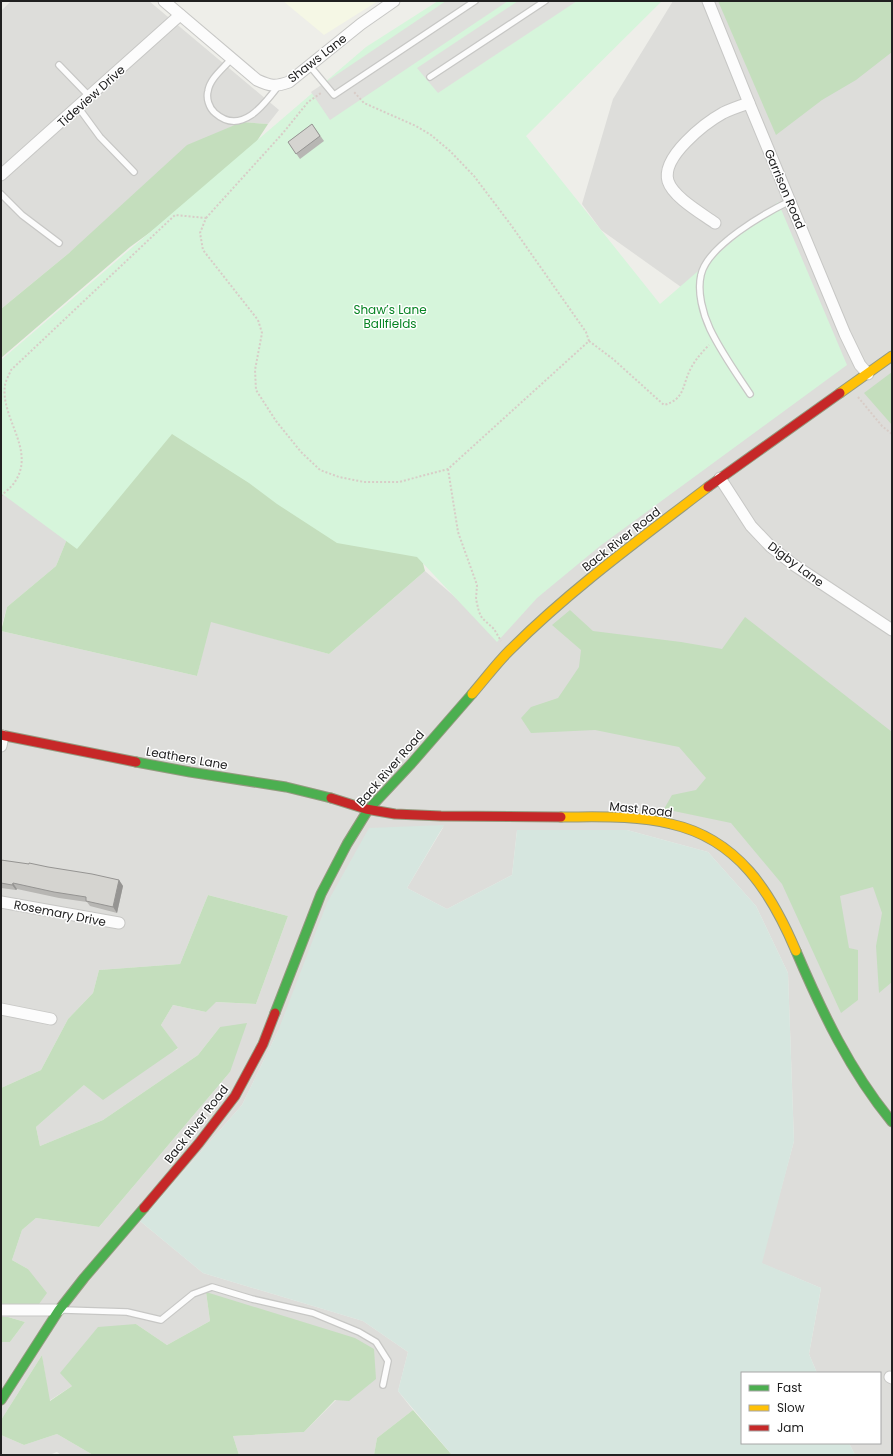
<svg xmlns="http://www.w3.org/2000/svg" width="893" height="1456" font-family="Poppins,sans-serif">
  <rect width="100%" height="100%" fill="#eeeee9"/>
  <g fill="#ddddda">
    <polygon points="11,1 149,1 279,110 268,124 242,122 69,253 1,309 1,11"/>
    <polygon points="673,1 892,1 892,1455 855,1455 849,1443 880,1443 880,1373 817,1373 809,1354 821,1288 761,1263 794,1141 788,973 756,906 708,852 627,830 517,830 512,875 447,909 407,888 444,826 278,1031 242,1105 140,1221 203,1273 363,1321 408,1352 398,1391 413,1410 377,1438 374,1455 239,1455 233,1436 304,1432 336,1400 206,1292 210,1321 167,1345 136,1324 72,1386 49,1401 42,1355 1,1420 1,1342 10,1342 25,1322 8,1317 1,1317 1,1304 39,1304 28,1269 12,1260 22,1230 36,1218 99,1227 230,1072 220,1027 198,1055 103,1120 40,1146 36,1127 85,1084 178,1049 161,1025 173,1005 206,1012 215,1002 256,1004 288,916 208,895 180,964 99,970 93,993 68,1019 41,1070 1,1088 1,631 197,676 210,621 329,654 425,571 470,610 681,287 601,230 582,204 613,99"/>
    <polygon points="1,389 83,500 56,566 7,607 1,628"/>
    <polygon points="57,1434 93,1455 61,1455 57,1452 49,1455 4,1455 1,1454 1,1435 24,1445"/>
  </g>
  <polygon fill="#f5f7e5" points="283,1 378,1 324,35"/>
  <g fill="#c4debd">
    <polygon points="718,1 892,1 892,52 856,80 822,100 776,135"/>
    <polygon points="242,122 268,124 240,167 130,247 1,358 1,309 69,253 187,145"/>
    <polygon points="892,372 892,425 864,393"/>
    <polygon points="189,406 415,533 425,571 329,654 211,622 197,676 1,631 7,607 56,566 83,500"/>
    <polygon points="570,610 593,631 681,642 722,649 745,617 892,732 892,982 879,993 876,946 882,913 873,887 840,896 849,948 858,950 858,1000 841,1013 782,884 731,823 664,809 672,795 696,790 706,778 679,747 595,730 531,733 521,718 531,707 558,698 579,667 581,650 552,625"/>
    <polygon points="208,895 288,916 256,1004 216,1002 206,1012 173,1005 161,1025 178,1048 103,1100 84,1085 36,1127 40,1146 103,1120 198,1055 220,1027 247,1023 230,1072 99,1227 36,1218 22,1230 12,1260 28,1269 47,1293 39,1304 1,1304 1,1088 41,1070 68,1019 93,993 99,970 180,964"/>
    <polygon points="206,1292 355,1338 374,1349 376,1379 349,1401 335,1400 304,1432 233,1436 239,1455 93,1455 57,1434 24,1445 1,1435 1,1420 42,1355 50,1401 72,1386 60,1373 98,1327 136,1324 167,1345 210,1321"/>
    <polygon points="1,1317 8,1317 25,1322 10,1342 1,1342"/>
    <polygon points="413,1410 452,1455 374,1455 377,1438"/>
  </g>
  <polygon fill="#d6e6df" points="444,825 407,888 447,909 512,875 517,830 627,830 708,852 756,906 788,973 794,1141 762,1263 821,1288 809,1354 817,1373 742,1373 742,1443 849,1443 855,1455 452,1455 398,1391 408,1352 363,1321 203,1273 140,1221 242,1105 278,1031 327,903 369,828"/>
  <polygon fill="#d6f5db" points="438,1 662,1 526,136 660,304 778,202 847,365 600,546 537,598 497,642 417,557 337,543 277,504 249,483 172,434 77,549 1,493 1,360 366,47"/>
  <g fill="#dfdfdc">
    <polygon points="446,1 508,1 330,120 311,92"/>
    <polygon points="518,1 577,1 438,93 417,68"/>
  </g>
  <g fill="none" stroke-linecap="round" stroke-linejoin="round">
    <g stroke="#c7c7c5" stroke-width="8">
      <g id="lane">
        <path d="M231 59C224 68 210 78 208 91 206 98 209 108 215 113 241 136 264 105 279 85"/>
        <polyline points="59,65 89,96"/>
        <polyline points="309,65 334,95 475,1"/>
        <polyline points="430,77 545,1"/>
        <polyline points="78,107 100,137 134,172"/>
        <polyline points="1,194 22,215 59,243"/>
        <path d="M750 394C736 373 721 352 710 329 703 314 697 292 701 275 707 246 765 213 790 201"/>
        <polyline points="63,1310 127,1312 161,1320 193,1294 212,1287 252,1299 313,1313 359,1332 376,1342 388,1361 383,1385"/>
      </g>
    </g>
    <g stroke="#c7c7c5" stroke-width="13">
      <g id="street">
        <path d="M164 1 257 80C270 86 275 87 289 82L361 24 394 1"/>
        <polyline points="708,1 749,103 845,334 860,365 868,374"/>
        <polyline points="1,175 180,15"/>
        <path d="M715 223C701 213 673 197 668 181 661 157 705 123 723 113 731 109 740 106 749 103"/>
        <polyline points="720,478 751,526 771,547 794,565 892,630"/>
        <polyline points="1,746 3,736"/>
        <polyline points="1,902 119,923"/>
        <polyline points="1,1009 51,1019"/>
        <polyline points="1,1310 59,1310"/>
        <polyline points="890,1377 892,1378"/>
      </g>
    </g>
    <g stroke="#949a7f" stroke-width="11">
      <g id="fast">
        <polyline points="136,762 190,772 286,787 331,798"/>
        <path d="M796 951C822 1012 850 1071 892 1122"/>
        <polyline points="275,1013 321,894 347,844 368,810 411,764 472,694"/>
        <polyline points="1,1400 59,1310 84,1278 144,1208"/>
      </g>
    </g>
    <g stroke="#949a7f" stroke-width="11">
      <g id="slow">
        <polyline points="840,393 892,356"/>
        <path d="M472 694C485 679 496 664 510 650 570 590 640 539 708 487"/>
        <path d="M561 817C598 817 635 815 671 824 738 839 771 892 796 951"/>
      </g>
    </g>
    <g stroke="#949a7f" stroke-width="11">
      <g id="jam">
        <polyline points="708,487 840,393"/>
        <polyline points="1,735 136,762"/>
        <polyline points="331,798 366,809 395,814 441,816 561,817"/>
        <polyline points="144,1208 199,1143 235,1096 263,1044 275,1013"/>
      </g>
    </g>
    <g stroke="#d8ccc7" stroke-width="2" stroke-dasharray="2 2" stroke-linecap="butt">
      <polyline points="206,218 283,133 308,102 321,93"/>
      <path d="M589 341 613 359 664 405C686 399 682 384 691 368 696 359 702 352 709 345"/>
      <polyline points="858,397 882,426 892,434"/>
      <polyline points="448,469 458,532 477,585 476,599 479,612 482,618 494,629 501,641"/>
      <path d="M1 496C6 491 13 486 16 480 35 449 0 417 5 385 6 380 9 375 11 370L175 215 206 218 200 233 203 250 258 320 262 333 255 370 256 390 276 421 301 452 320 470 339 477 364 482H399L448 469 589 341 586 332 511 225 474 176 450 151 431 135 416 126 364 103 354 92"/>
    </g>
    <use href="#lane" stroke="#fcfcfc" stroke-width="5.5"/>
    <use href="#street" stroke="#fcfcfc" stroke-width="11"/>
    <use href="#fast" stroke="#4caf50" stroke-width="9"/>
    <use href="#slow" stroke="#ffc107" stroke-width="9"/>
    <use href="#jam" stroke="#c62828" stroke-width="9"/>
  </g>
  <g fill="#b7b6b3">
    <polygon points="312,124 324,141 300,159 288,142"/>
    <polygon points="1,860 119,880 123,886 117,913 90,906 87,902 59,898 17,889 16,890 1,888"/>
  </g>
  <g fill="#959492">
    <polygon points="119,880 123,886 117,913 113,907"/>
    <polygon points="13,883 17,889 16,890 12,885"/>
  </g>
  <g fill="#d5d4d0" stroke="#959492">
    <polygon points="312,124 320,136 296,154 288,142"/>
    <polygon points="1,860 29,864 29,863 48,867 92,874 119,880 113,907 86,901 86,897 54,892 13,883 12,885 1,883"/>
  </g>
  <g text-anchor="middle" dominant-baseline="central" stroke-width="3" stroke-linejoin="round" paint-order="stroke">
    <g font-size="12" fill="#202020" stroke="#fff">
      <text transform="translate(317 58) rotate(-38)">Shaws Lane</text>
      <text transform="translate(91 96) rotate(-42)">Tideview Drive</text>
      <text transform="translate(785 189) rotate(67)">Garrison Road</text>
      <text transform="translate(621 539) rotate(-38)">Back River Road</text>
      <text transform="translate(796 564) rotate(37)">Digby Lane</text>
      <text transform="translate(187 758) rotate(10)">Leathers Lane</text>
      <text transform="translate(390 768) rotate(-49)">Back River Road</text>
      <text transform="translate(641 809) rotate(6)">Mast Road</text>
      <text transform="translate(60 913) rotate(11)">Rosemary Drive</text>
      <text transform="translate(196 1124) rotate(-52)">Back River Road</text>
    </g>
    <g font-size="12" fill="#088424" stroke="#fff">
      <text x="390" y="309">Shaw’s Lane<tspan x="390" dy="14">Ballfields</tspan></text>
    </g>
  </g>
  <rect width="893" height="1456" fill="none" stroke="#202020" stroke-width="4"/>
  <rect x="741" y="1372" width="140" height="72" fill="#ffffff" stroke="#a6a6a6"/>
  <rect x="749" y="1385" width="20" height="6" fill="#4caf50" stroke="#a6a6a6"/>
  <text x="777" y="1392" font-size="12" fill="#202020">Fast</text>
  <rect x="749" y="1405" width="20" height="6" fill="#ffc107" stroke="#a6a6a6"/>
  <text x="777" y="1412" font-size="12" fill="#202020">Slow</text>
  <rect x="749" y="1425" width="20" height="6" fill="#c62828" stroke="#a6a6a6"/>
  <text x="777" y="1432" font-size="12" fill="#202020">Jam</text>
</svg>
